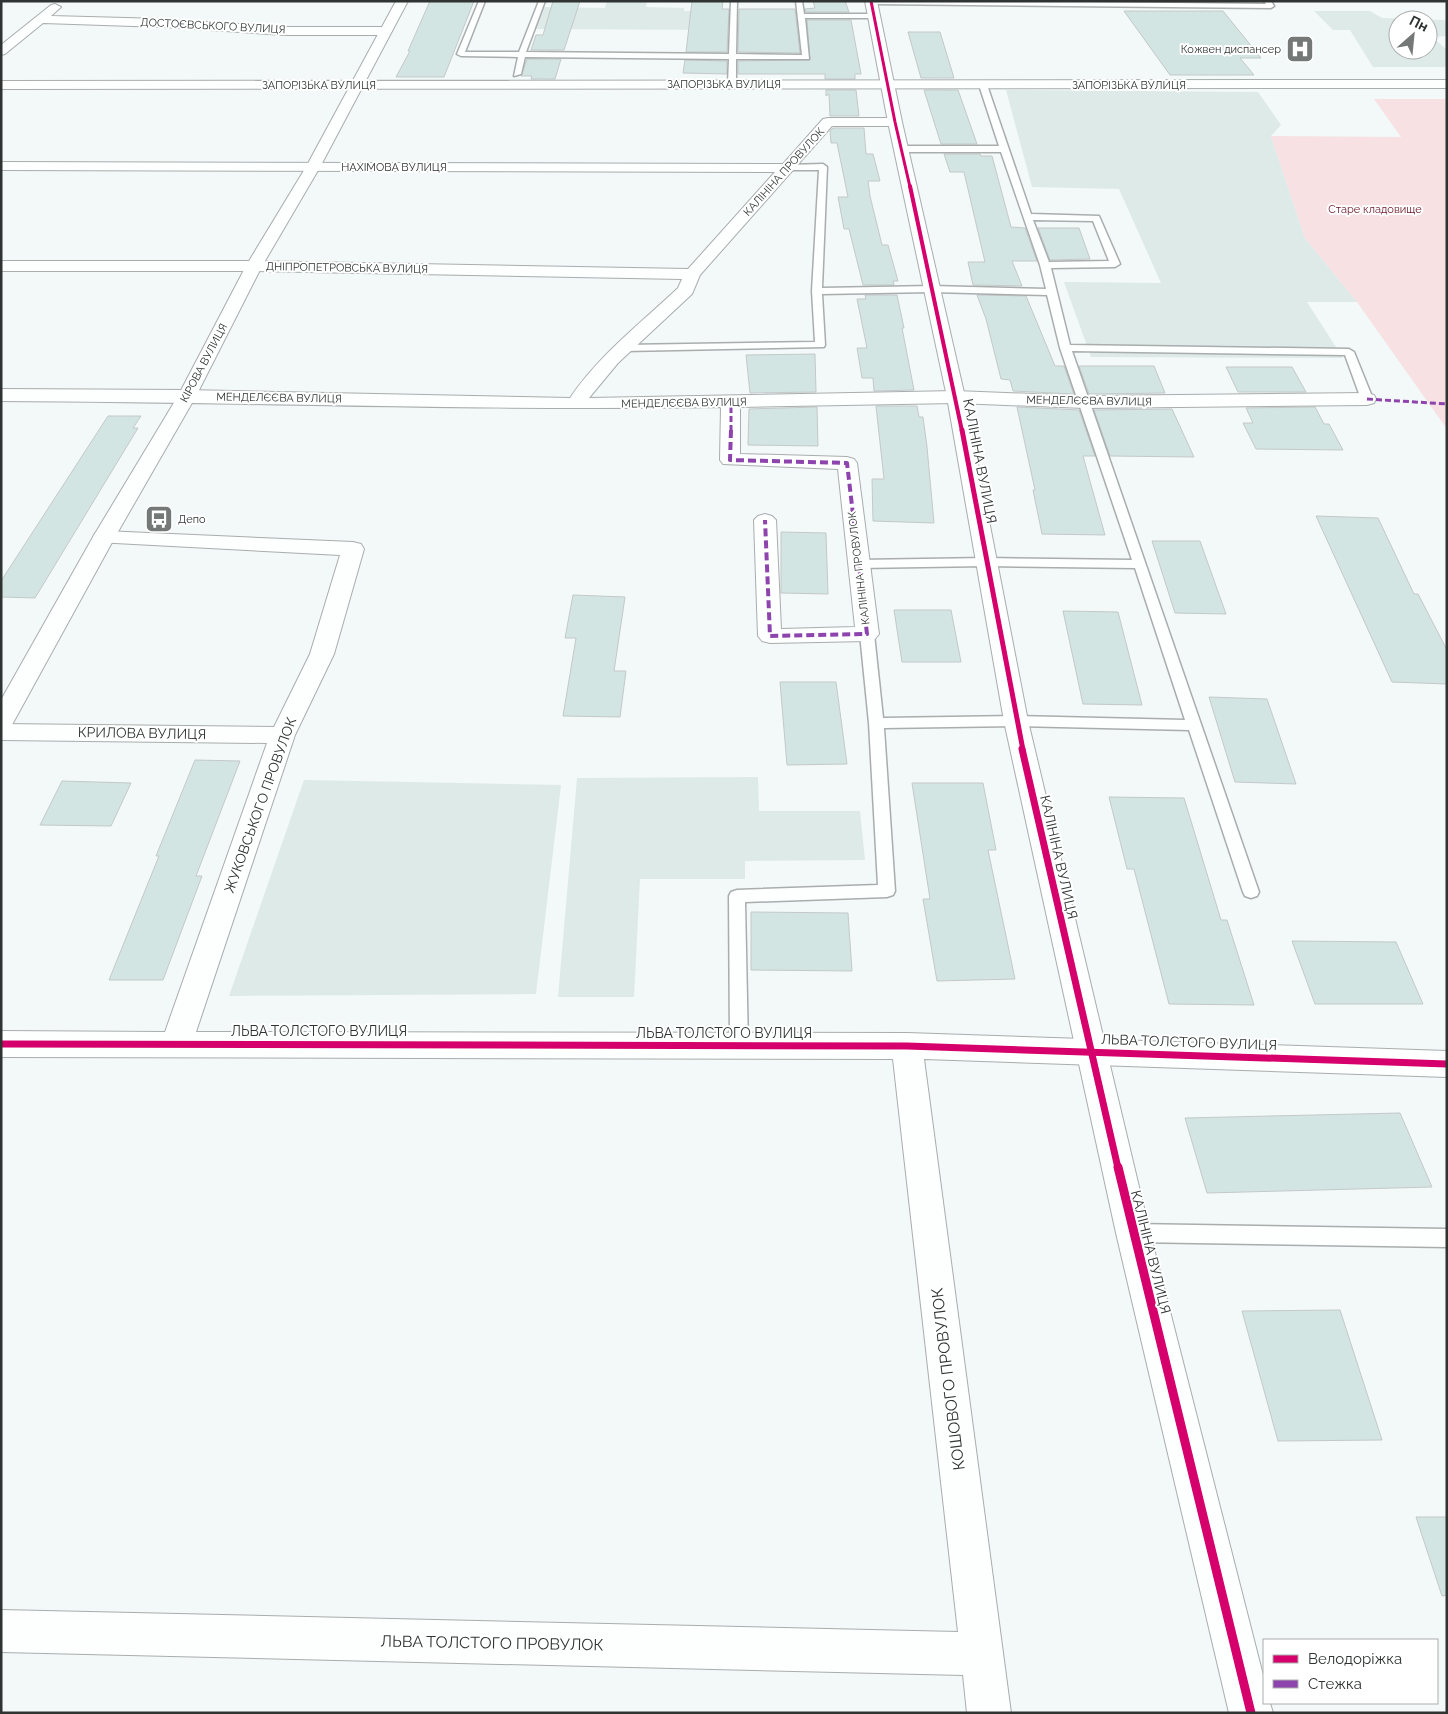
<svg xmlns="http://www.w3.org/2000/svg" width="1448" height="1714" font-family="Raleway,sans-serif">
  <rect width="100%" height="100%" fill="#f3f8f8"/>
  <g fill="#deeae8" fill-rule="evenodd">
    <polygon points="607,1 647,1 646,7 684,8 684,11 733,12 732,30 532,29 540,7 605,8"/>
    <path d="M1314 11H1370L1382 18 1444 20 1447 22V36L1432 37 1447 50V67H1373L1350 30H1333ZM1398 20H1428V50H1398Z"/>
    <polygon points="1006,90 1258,92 1281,125 1271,136 1305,238 1357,302 1307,302 1343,358 1091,357 1064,282 1161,283 1119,189 1032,187"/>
    <polygon points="758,777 759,811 860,811 865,860 745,861 745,879 640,879 634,997 558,997 577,778"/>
    <polygon points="304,780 561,785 536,994 229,996"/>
  </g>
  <polygon fill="#f7e1e3" points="1374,99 1447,99 1447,429 1357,302 1305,238 1271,136 1401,137"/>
  <g fill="#d2e5e3" stroke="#c4c8c8">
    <polygon points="430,1 474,1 444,77 396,77 410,51 408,51"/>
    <polygon points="553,1 580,1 564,50 531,50 536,35 543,35"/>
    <polygon points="692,1 723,1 722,9 729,9 727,52 686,52"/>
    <polygon points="813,1 845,1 849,12 806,12 805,9 815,8"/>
    <polygon points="739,9 795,9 800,53 738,52"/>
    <polygon points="1124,11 1223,11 1261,58 1240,58 1254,75 1170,75"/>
    <polygon points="807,20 851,20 861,74 855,74 855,79 825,79 825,74 738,74 738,61 810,60"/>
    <polygon points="908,32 940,32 954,78 921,78"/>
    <polygon points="527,59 561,59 555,79 531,79 532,76 521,76"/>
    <polygon points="685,60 727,61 727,74 683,73"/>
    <polygon points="826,90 856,90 859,116 830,116 829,94 826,96"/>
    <polygon points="924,90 958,90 977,144 941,144"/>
    <polygon points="833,128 864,128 866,154 873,154 880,181 868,181 870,196 882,245 888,245 898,281 893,281 894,285 863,285 849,229 844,229 838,197 848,197 837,143 831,143 830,131"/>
    <polygon points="944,154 980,154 981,156 992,156 1011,227 1025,228 1037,261 1012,261 1022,286 973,285 968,262 985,262 964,172 950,172"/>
    <polygon points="1038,228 1079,228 1090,259 1050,260"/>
    <polygon points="865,295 897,295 904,328 902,328 914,390 874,391 873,378 862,378 857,348 867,348 857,299 866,299"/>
    <polygon points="977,295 1026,296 1055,366 1064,366 1074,394 1013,391 1010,380 1001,379 986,319"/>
    <polygon points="815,354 816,392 750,393 746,355"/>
    <polygon points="1079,366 1154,366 1165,393 1089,394"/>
    <polygon points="1226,367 1292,367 1306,392 1238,392"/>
    <polygon points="876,406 917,406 919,417 923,417 927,447 934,523 873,521 872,479 884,479"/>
    <polygon points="817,407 818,446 748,445 749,409"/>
    <polygon points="1017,407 1079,410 1095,456 1083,456 1105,535 1042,534 1033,490 1035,490"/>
    <polygon points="1315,407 1324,424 1329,424 1343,450 1256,449 1243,423 1253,423 1246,408"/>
    <polygon points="1172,409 1194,457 1110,456 1094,410"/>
    <polygon points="108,416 141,416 133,428 138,428 35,598 1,597 1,581"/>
    <polygon points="1316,516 1378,518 1414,594 1418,594 1447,650 1447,684 1392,682"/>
    <polygon points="781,532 826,533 828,594 781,593"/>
    <polygon points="1152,541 1200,541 1226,614 1175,613"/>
    <polygon points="573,595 625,597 614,671 626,671 620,717 563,716 576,638 565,638"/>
    <polygon points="894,610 951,610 961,662 902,662"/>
    <polygon points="1063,611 1118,612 1142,705 1083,704"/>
    <polygon points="780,682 836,682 847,764 787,765"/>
    <polygon points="1209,697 1267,699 1296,784 1235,782"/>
    <polygon points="195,760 240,761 196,876 202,876 163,980 109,980 159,856 156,856"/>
    <polygon points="62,781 131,783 111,826 40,825"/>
    <polygon points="912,783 983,783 996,850 988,850 1015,979 937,981 923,899 930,899"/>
    <polygon points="1109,797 1184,798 1221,920 1227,920 1254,1005 1169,1004 1134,869 1127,869"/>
    <polygon points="751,912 848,913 852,971 751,970"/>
    <polygon points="1292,941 1396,942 1423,1004 1315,1004"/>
    <polygon points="1400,1113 1432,1187 1207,1193 1185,1118"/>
    <polygon points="1340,1310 1382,1440 1278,1441 1242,1311"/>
    <polygon points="1416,1517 1447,1517 1447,1595 1442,1596"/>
  </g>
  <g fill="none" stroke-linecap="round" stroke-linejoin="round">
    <g stroke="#a9adad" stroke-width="3">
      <g id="service">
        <polygon points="479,1 485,1 465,52 519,52 539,1 545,1 526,52 729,54 731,1 737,1 736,54 802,55 796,1 802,1 804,14 873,14 876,16 873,18 805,18 809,59 736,59 736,84 732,86 728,84 729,59 525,57 521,74 514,76 518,57 461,56 457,54"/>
        <polygon points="999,1 1266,4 1264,1 1271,1 1274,6 1271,8 871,4 868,2"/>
        <path d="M980 83 987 85 1031 214 1099 216 1120 264 1115 267 1051 268 1070 345 1349 349 1354 352 1373 399 1367 402 1361 399 1345 355 1072 351 1259 892 1257 896 1251 898 1245 896 1243 892 1189 730 1016 726 884 728 895 891 893 895 887 897 745 902 748 1046 745 1051 739 1053 733 1051 730 1046 729 896 731 892 737 890 878 885 869 723 860 634 862 631H872L874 634 883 718 1016 716 1185 720 1135 568 986 566 859 568 853 564 859 560 986 558 1132 560 1060 348 1047 295 932 292 822 294 825 345 824 347 625 351 620 348 625 345 815 342 812 291 819 170H784L783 168 787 165 823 164 827 167 822 288 932 286 1046 289 1040 265 1001 152H902L898 149 902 146H999L979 85ZM1033 220 1093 221 1109 261 1049 262Z"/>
        <polygon points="1133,1224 1447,1229 1447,1247 1133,1242 1126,1240 1123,1233 1126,1226"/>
      </g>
    </g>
    <g stroke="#a9adad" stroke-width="2">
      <g id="minor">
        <polygon points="55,4 61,7 51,16 163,19 285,27 386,27 392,31 386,35 285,35 163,27 43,23 5,54 1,55 1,45 51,5"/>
        <polygon points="1447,80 1447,88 1,89 1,81"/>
        <path d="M828 118H895L902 122 895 126H832L700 275 692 294 618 363 589 398 956 391 1085 396 1367 393 1374 395 1376 399 1374 403 1367 405 1085 408 956 403 740 407V454L847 457 854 459 857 463 879 634 875 639 867 641 770 643 762 641 758 636 754 520 758 516 765 514 772 516 776 520 781 629 855 627 838 469 723 464 720 460 721 407C481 411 241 402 1 401V389L187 390 570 398C599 355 641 323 678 288L682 279 254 271H1V261H254L688 269 775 172 1 170V162L783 164 823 119Z"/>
        <polygon points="104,531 353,542 361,544 364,549 334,654 295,735 196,1032 907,1033 1447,1051 1447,1077 924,1059 1011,1713 967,1713 963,1675 1,1652 1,1610 958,1632 893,1059 1,1057 1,1031 165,1032 267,743 1,740 1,724 274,727 310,654 340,555 96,542 93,537 96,532"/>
      </g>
    </g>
    <g stroke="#a9adad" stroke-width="2">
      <polygon id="tertiary" points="865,1 877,1 902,122 965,397 1028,721 1150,1233 1264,1679 1264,1703 1270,1703 1273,1713 1229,1713 1116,1233 1004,721 947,397 888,122"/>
    </g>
    <g stroke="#a9adad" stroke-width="2">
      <polygon id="secondary" points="396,1 408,1 320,167 262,266 196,396 115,537 13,723 10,729 1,731 1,700 93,537 178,396 246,266 306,167"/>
    </g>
    <use href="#service" fill="#fdfefe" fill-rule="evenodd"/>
    <use href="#minor" fill="#fdfefe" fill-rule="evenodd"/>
    <use href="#tertiary" fill="#fdfefe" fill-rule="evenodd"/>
    <use href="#secondary" fill="#fdfefe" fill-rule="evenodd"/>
    <g stroke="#8e44ad" stroke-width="3" stroke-dasharray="6 3" stroke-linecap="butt">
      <polyline points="1367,399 1447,404"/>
      <polyline points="731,431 731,402"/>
    </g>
    <polyline stroke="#8e44ad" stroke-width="4" stroke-dasharray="8 4" stroke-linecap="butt" points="731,430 730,460 847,463 867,634 770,636 765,520"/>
    <g stroke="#fff" stroke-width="4.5">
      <polyline id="cycleway-far4" points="871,1 895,122 910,187"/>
    </g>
    <g stroke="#fff" stroke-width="5.5">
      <polyline id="cycleway-far3" points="910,186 962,431"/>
    </g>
    <g stroke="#fff" stroke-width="8">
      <polyline id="cycleway-far2" points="962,430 1023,750"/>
    </g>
    <g stroke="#fff" stroke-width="10">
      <g id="cycleway-far1">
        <polyline points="1022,749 1118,1168"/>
        <polyline points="1,1044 907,1046 1447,1064"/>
      </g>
    </g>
    <g stroke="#fff" stroke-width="12">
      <polyline id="cycleway" points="1118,1167 1251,1713"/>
    </g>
    <use href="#cycleway-far4" stroke="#d6006c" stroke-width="3"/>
    <use href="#cycleway-far3" stroke="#d6006c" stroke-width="4"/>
    <use href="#cycleway-far2" stroke="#d6006c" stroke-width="5"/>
    <use href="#cycleway-far1" stroke="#d6006c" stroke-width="7"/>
    <use href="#cycleway" stroke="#d6006c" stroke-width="9"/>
  </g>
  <defs>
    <g id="hospital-square" transform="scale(1.4375)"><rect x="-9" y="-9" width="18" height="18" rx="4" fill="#747877" stroke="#fff"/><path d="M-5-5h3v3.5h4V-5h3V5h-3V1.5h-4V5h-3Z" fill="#fff"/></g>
    <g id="bus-square" transform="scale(1.4375)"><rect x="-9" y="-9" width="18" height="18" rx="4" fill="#747877" stroke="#fff"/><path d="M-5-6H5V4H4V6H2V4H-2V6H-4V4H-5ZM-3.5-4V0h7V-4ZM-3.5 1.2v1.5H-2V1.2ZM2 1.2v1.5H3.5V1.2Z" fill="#fff"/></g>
  </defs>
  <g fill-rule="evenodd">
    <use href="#hospital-square" x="1300" y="49"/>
    <use href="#bus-square" x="159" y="519"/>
  </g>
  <g text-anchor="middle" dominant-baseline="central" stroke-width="4" stroke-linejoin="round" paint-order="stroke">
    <g font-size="11" fill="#2f3332" stroke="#fff">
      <text transform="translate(213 26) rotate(3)">ДОСТОЄВСЬКОГО ВУЛИЦЯ</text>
      <text x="724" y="84">ЗАПОРІЗЬКА ВУЛИЦЯ</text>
      <text x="319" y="85">ЗАПОРІЗЬКА ВУЛИЦЯ</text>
      <text x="1129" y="85">ЗАПОРІЗЬКА ВУЛИЦЯ</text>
      <text x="394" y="167">НАХІМОВА ВУЛИЦЯ</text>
      <text transform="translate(784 172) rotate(-48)">КАЛІНІНА ПРОВУЛОК</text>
      <text transform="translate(347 268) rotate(1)">ДНІПРОПЕТРОВСЬКА ВУЛИЦЯ</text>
      <text transform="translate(204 363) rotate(-62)">КІРОВА ВУЛИЦЯ</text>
      <text transform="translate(279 398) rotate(1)">МЕНДЕЛЄЄВА ВУЛИЦЯ</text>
      <text transform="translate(1089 401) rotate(1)">МЕНДЕЛЄЄВА ВУЛИЦЯ</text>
      <text transform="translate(684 403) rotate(-1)">МЕНДЕЛЄЄВА ВУЛИЦЯ</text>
      <text transform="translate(859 568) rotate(-97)">КАЛІНІНА ПРОВУЛОК</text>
    </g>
    <g font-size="11" fill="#2f3332" stroke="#fff" text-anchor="end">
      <text x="1281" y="49">Кожвен диспансер</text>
      <text x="178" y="519" text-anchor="start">Депо</text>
    </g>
    <g font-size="11" fill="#6a1626" stroke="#fff">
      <text x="1375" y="209">Старе кладовище</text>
    </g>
    <g font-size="14" fill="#2f3332" stroke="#fff">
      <text transform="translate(980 461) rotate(79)">КАЛІНІНА ВУЛИЦЯ</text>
      <text transform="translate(142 733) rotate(1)">КРИЛОВА ВУЛИЦЯ</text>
      <text transform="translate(260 805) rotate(-70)">ЖУКОВСЬКОГО ПРОВУЛОК</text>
      <text transform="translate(1059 857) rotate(77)">КАЛІНІНА ВУЛИЦЯ</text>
      <text x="319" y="1031">ЛЬВА ТОЛСТОГО ВУЛИЦЯ</text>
      <text x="724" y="1033">ЛЬВА ТОЛСТОГО ВУЛИЦЯ</text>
      <text transform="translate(1189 1042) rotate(2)">ЛЬВА ТОЛСТОГО ВУЛИЦЯ</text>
      <text transform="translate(1151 1252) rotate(76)">КАЛІНІНА ВУЛИЦЯ</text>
    </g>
    <g font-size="16" fill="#2f3332" stroke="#fff">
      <text transform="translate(948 1379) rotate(-97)">КОШОВОГО ПРОВУЛОК</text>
      <text transform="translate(492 1643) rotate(1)">ЛЬВА ТОЛСТОГО ПРОВУЛОК</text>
    </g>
  </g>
  <rect width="1448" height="1714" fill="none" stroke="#2f3332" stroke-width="5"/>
  <rect x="1263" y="1639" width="175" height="65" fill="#ffffff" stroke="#acadad"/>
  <rect x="1273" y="1655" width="25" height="8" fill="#d6006c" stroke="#acadad"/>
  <text x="1308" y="1664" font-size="15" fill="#2f3332">Велодоріжка</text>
  <rect x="1273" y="1680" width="25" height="8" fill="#8e44ad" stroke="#acadad"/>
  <text x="1308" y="1689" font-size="15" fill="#2f3332">Стежка</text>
  <g transform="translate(1413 35) rotate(27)"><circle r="24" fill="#ffffff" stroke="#acadad"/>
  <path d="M0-4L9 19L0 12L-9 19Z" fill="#747877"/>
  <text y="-8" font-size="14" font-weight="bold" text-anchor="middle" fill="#2f3332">Пн</text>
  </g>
</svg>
